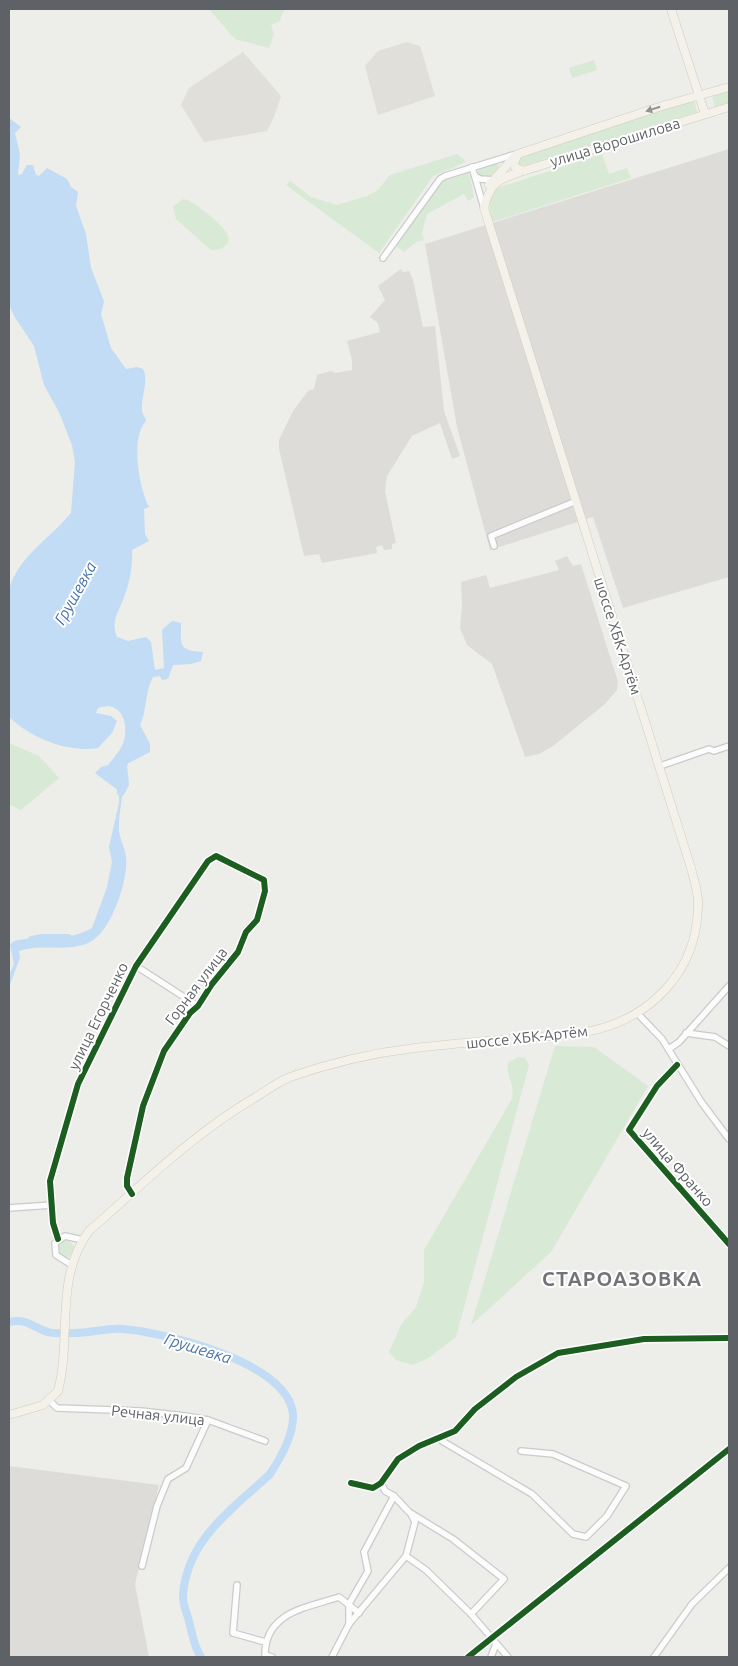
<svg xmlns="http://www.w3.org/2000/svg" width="738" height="1666" font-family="Ubuntu,sans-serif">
  <rect width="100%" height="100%" fill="#edede9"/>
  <g fill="#dddcd9">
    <polygon points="729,149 729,577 623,608 593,517 490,550 457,427 425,244"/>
    <polygon points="401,269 403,272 409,271 413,280 423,327 435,326 444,411 460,456 452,459 440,423 412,436 387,476 385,491 396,543 392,544 392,549 384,550 382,545 376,547 377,553 322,563 319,554 304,556 279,449 279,440 293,411 308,391 314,389 317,375 330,371 336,373 352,370 352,360 347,341 380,332 378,323 370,317 385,300 378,286"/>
    <polygon points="567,556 573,566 581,564 618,682 617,690 605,704 553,746 539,754 525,757 492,664 467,645 460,628 462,606 461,582 486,575 490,588 559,570 555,561"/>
    <polygon points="9,1466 159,1485 135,1584 149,1657 9,1657"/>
  </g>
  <g fill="#e0dfd9">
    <polygon points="407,42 420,46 435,96 378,115 365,66 378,51"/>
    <polygon points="243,52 281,96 274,117 267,131 204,142 181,105 189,88"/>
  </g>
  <g fill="#d8e9d6">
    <polygon points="209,9 286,9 282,14 280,21 271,25 274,34 269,48 235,39"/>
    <polygon points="594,60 597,70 572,78 569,68"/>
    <polygon points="729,90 729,104 715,108 712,95"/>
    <polygon points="694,100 697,112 523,166 518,163 519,155 524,152"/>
    <polygon points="457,154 466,162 433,176 379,253 286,185 290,181 311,197 337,205 367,196 378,190 390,175"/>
    <polygon points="602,154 609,174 627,168 631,178 492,222 489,204 497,188"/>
    <polygon points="497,163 499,168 492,176 477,175 478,168"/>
    <polygon points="469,172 474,197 468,201 464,194 427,214 422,233 424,240 416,242 404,252 396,246 436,186 446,178"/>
    <path d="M183 199C193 200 220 223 226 232 234 244 221 251 211 250L176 219 173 207Z"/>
    <polygon points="9,743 39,756 59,778 21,810 9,804"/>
    <polygon points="555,1046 594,1047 648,1086 551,1252 471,1325"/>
    <path d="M518 1057 525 1058 529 1065 456 1337 430 1357 413 1365 396 1360 389 1352 401 1325 416 1307 424 1283V1250L512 1099C515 1081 506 1079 508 1063Z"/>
    <circle cx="66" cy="1249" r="8"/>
  </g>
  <path fill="#c1dcf4" d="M9 118 21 127 15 133 20 154 18 175 22 174 27 165H33L36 175 39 176 47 168 67 179 71 187 78 192 76 206 86 234 91 268 104 301 101 314 111 348 126 369 137 367 143 369C149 380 141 396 142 410 142 414 145 416 146 421 130 437 139 488 149 507L144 509 145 534 149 541 132 550C133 567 129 585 123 600 117 614 111 623 117 637L128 641 146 637 151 642 155 670 164 668 162 630 172 621 181 623C181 645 178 651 203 652L201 661 191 664 173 665 168 679 162 680 160 676 153 677C145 691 147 710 140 725L150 744V752L123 766C126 791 118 809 119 831 120 840 125 848 126 857 129 879 111 932 90 942 68 953 42 943 19 951L20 958 9 987V975L14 964 10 945 14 941C40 935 67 943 92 928L107 887 112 862 109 847 119 803V791L95 773 101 767 108 765C113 759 118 753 122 746 128 733 127 709 109 706 106 706 101 707 98 708L96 713 111 716 117 721 112 733 98 748C68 753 31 738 9 717V590C18 556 51 538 71 513L75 462 72 445 59 412 44 385 34 346 14 316 9 304Z"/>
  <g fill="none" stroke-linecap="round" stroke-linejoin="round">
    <g stroke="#c1dcf4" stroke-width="8">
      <polyline points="121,792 125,784 123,766 125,760"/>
      <polyline points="32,940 41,938 68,938"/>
      <path d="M9 1322C30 1318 32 1328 48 1332 55 1334 64 1333 71 1333 89 1334 108 1327 124 1329 166 1333 288 1362 293 1414 294 1435 281 1457 270 1474 233 1509 187 1539 183 1595 182 1603 187 1613 189 1621 192 1633 194 1647 201 1657"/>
    </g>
    <g stroke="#cacbcb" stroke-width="8">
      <g id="minor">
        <polyline points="472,167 484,208"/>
        <polyline points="475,176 480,179 496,180"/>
        <polyline points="383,258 440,179 445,176 516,154"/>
        <polyline points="494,546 491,536 574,502"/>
        <polyline points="660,766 709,749 714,751 729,746"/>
        <polyline points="136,966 198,1006"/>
        <polyline points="638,1014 662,1039 702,1103 729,1139"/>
        <polyline points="686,1033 715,1037 729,1046"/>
        <polyline points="669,1049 679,1042 729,986"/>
        <polyline points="677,1065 657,1086 629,1130 729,1244"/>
        <polyline points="9,1208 52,1205"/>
        <polyline points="58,1239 53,1223 50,1181 78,1084 136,966 208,861 216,856 264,880 265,891 257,920 246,932 238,952 212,984 198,1006 190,1013 164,1051 143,1106 127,1178 127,1186 132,1194"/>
        <polyline points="70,1264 56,1255 55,1243 65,1236 83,1240"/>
        <polyline points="50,1401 57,1408 141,1411 185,1416 208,1420 265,1441"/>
        <polyline points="437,1438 532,1494 573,1534 586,1537 607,1516 626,1486 553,1454 521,1451"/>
        <polyline points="351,1483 373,1488 381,1483 398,1459 419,1446 455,1431 475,1409 516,1377 558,1353 644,1339 729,1338"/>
        <polyline points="381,1483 385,1491 394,1496 409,1512 453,1539 504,1579 471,1614"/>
        <polyline points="406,1556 426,1570 471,1614 508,1657"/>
        <polyline points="142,1566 157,1506 168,1479 186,1468 208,1420"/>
        <polyline points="237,1585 233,1633 265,1642"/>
        <polyline points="349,1624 349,1604 368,1571 364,1552 394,1496"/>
        <path d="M272 1657 265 1655C265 1612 306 1608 339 1597L359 1613"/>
        <polyline points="332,1657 349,1624 406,1556 415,1522 411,1514"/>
        <polyline points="468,1657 729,1449"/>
        <polyline points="491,1657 496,1644"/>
        <polyline points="654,1657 692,1604 729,1568"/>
      </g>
    </g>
    <g stroke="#d3ceb9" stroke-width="9">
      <g id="major">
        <polyline points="671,9 705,114"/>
        <polyline points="729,87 662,106 518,154 514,163 515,167 523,171 729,107"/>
        <polyline points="489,185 516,155"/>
        <path d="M9 1415 43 1405 58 1391C72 1338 54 1278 89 1231 143 1184 194 1133 256 1097 267 1090 278 1082 290 1077 330 1063 372 1053 415 1048 456 1043 498 1040 539 1037 555 1035 571 1035 586 1032 649 1020 697 973 698 906 699 894 694 880 691 868L484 208C490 182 499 179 523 171"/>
      </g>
    </g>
    <use href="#minor" stroke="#fcfcfc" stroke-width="5.5"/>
    <use href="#major" stroke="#f3f1e9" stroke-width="8"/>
    <g stroke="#fff" stroke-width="9">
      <g id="cycleway">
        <polyline points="677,1065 657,1086 629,1130 729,1244"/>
        <polyline points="58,1239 53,1223 50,1181 78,1084 136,966 208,861 216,856 264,880 265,891 257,920 246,932 238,952 212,984 198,1006 190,1013 164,1051 143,1106 127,1178 127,1186 132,1194"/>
        <polyline points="351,1483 373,1488 381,1483 398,1459 419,1446 455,1431 475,1409 516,1377 558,1353 644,1339 729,1338"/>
        <polyline points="468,1657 729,1449"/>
      </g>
    </g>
    <use href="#cycleway" stroke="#1b5e20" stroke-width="6"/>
  </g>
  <defs><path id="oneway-solid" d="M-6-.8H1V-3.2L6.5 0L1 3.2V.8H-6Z" transform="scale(1.25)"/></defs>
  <use fill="#929494" href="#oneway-solid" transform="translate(653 109) rotate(163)"/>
  <g text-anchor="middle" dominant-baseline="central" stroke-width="4" stroke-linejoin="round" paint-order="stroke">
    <g font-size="15" fill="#5e6266" stroke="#fff">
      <text transform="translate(615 142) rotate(-17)">улица Ворошилова</text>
      <text transform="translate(618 636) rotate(72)">шоссе ХБК-Артём</text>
      <text transform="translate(196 986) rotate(-53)">Горная улица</text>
      <text transform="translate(98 1016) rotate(-64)">улица Егорченко</text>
      <text transform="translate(527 1037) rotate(-6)">шоссе ХБК-Артём</text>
      <text transform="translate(678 1167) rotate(49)">улица Франко</text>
      <text transform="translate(158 1415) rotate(6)">Речная улица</text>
    </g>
    <g font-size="16" font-style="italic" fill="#4b75ab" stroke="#fff">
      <text transform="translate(75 593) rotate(-61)">Грушевка</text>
      <text transform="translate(198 1348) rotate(17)">Грушевка</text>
    </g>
    <g font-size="20" font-weight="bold" letter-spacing="1" fill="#707378" stroke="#fff">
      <text x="622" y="1278">СТАРОАЗОВКА</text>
    </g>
  </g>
  <rect width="738" height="1666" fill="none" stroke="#5e6266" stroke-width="20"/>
</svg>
